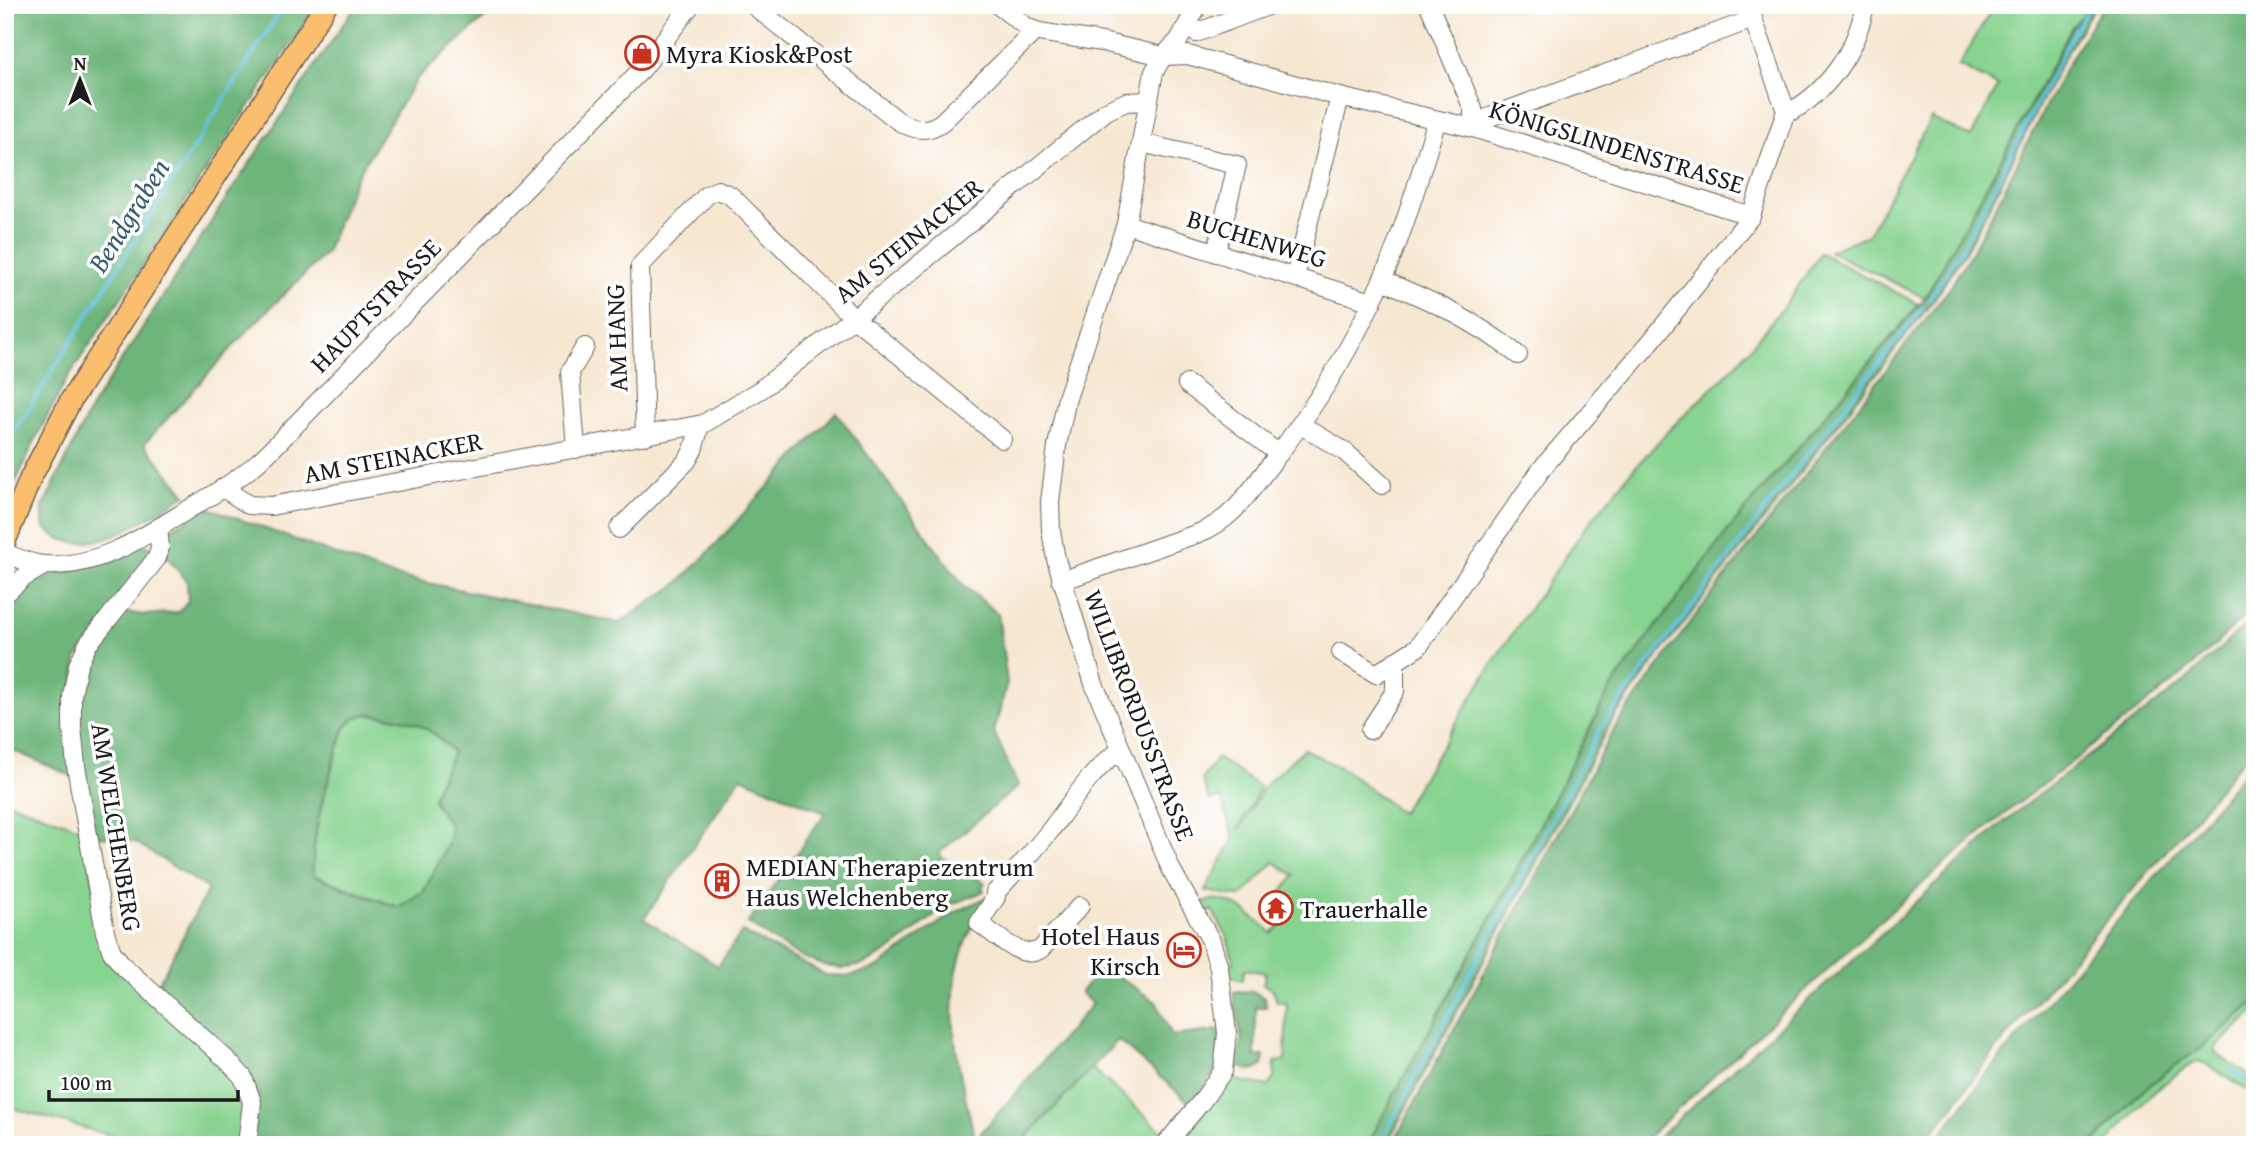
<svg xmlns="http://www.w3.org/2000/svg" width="2260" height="1150" font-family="'Gentium Book Plus',serif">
  <rect width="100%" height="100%" fill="#fff"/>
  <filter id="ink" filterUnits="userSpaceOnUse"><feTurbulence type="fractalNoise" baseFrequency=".0143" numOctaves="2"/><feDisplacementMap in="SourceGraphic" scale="14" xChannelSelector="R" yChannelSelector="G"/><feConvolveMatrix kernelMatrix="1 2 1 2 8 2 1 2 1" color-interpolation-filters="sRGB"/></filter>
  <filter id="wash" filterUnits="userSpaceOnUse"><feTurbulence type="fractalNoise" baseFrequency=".00686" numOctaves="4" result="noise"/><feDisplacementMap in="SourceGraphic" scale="28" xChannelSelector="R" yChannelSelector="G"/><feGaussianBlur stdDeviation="1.57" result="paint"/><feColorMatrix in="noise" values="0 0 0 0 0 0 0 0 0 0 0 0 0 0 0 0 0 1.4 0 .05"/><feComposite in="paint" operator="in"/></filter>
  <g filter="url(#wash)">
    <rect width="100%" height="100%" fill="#f6e7d1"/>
    <g fill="#87d390" stroke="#527856" stroke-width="2">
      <polygon points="1994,5 2092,5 2071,28 2004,155 1925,298 1829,251 1868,235 1931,118 1971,137 1998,86 1959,66"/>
      <path d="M1820 253 1919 304 1726 533 1610 689 1512 879 1367 1145H1177L1231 1079 1268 1086 1274 1078 1275 1062 1285 1061 1287 1002H1277L1274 991 1263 984 1266 973 1245 969 1242 980 1228 976 1224 965 1234 963 1227 937 1212 910 1202 915V902C1228 891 1253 917 1272 933L1281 924 1275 919 1277 916 1267 908 1295 876 1274 862 1241 897 1205 891 1234 838 1221 798 1209 800 1202 779 1217 758 1260 787 1238 831 1265 785 1304 749 1345 770 1401 813 1497 656 1585 528 1630 473 1670 429 1737 364 1792 296Z"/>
      <path d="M364 714C406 718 423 719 453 752 447 768 436 783 433 800L451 827 447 846 424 891 398 907 313 875C311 826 330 776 344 729L352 720Z"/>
      <polygon points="5,801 83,829 104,937 242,1082 245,1145 138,1145 138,1143 5,1106"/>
      <path d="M2255 1002V1011L2215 1048V1053L2255 1079V1095L2204 1063 2198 1061C2161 1080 2131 1113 2106 1145H2092L2138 1094 2177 1064 2200 1049Z"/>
      <polygon points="1092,1068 1165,1134 1155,1145 1019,1145"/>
    </g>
    <g fill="#6db57a" stroke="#44684b" stroke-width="2" fill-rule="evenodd">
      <polygon points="5,5 317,5 68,377 37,436 5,505"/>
      <path d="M356 5H499L418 77 356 177 326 253 248 330 144 444 186 495C148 517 81 569 43 526V507L92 406 233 188Z"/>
      <path d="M2092 5H2096C2044 83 2011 172 1964 253 1955 268 1944 283 1935 298L1660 654 1611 722 1386 1145H1367L1512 879 1610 689 1726 533 1925 298 2004 155 2072 28Z"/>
      <path d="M2104 5H2255V605C2172 694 2068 760 1975 838 1859 936 1751 1043 1639 1145H1392L1615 727 1689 624 1949 289C2007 198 2043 95 2104 5Z"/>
      <path d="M836 412 963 585 998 614 1007 683 994 732 1018 786 939 853 943 858 985 883 982 887 984 891C973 896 960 900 949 906 916 924 880 971 839 968 808 965 773 941 748 923L825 813 741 777 644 919 718 966 742 932 826 975 850 976 877 968 950 915 987 897 988 901C980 914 971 928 965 943 939 1010 962 1078 976 1145H251L258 1093 155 990 208 889 135 842 92 835 75 715 88 652 123 612 144 615 179 612 188 601 187 582 165 554 168 530 210 508 390 575 619 623 677 584 706 555ZM364 714C406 718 423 719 453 752 447 768 436 783 433 800L451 827 447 846 424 891 398 907 354 892 313 875C311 826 330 775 344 729L352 720Z"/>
      <polygon points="144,545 150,547 155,554 76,659 74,777 5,747 5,611 28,584 48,572"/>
      <polygon points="2255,616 2255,745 2197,815 2001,1043 1923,1145 1650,1145 2006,820 2183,683"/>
      <polygon points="2255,760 2255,1002 2200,1049 2177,1064 2138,1094 2092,1145 1933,1145 1983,1078"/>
      <polygon points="1104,967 1156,1002 1172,1036 1220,1030 1219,1064 1192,1105 1118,1040 1019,1145 982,1145 980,1134 1092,1004 1080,992"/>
      <path d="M1239 991 1254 992 1265 998 1266 1007H1256L1255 1056H1264L1263 1065C1255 1073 1245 1070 1236 1065L1242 1042 1233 992Z"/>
    </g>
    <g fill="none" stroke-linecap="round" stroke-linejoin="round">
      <g stroke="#65c4e3" stroke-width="3.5">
        <polyline points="1929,299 1963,247 2076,28 2092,5"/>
        <polyline points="5,446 284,5"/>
        <polyline points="2231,1070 2255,1085"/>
        <polyline points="1379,1145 1601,727 1798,466 1923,307"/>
      </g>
    </g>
  </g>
  <g filter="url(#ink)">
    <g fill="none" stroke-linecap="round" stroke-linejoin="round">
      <g stroke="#68635b" stroke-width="20">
        <g id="minor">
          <path d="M753 5 897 120C912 130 927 133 942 122L1035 31"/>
          <polyline points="998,5 1028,28 1039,32 1102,42 1163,56 1188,55 1340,97 1473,128 1751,216"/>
          <polyline points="1429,5 1473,109 1473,128"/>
          <polyline points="1196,33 1270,5"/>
          <path d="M1786 114C1827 94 1857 50 1865 5"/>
          <polyline points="1473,128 1487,118 1753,19"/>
          <polyline points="1141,143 1237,165 1216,253"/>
          <polyline points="1126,224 1372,302"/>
          <polyline points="1295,277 1340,97"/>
          <path d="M1382 280C1434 302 1474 320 1518 355"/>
          <polyline points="1187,384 1279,454"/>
          <polyline points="1301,425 1344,451 1382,485"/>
          <polyline points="645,436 640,266 707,195 718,190 730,195 854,318 1002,439"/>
          <polyline points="576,449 570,372 585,347"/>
          <polyline points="223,488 249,505 271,506 703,424 760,390 854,318 1106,111 1126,102 1148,101"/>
          <polyline points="158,528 160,547 157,558 88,644 78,665 72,696 72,727 76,766 105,932 112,952 123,966 227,1060 243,1077 252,1102 247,1145"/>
          <polyline points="619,529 687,461 693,450 700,426"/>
          <path d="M5 553C18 558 32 565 46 565 99 568 147 535 189 509 219 491 248 474 272 449L643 68 691 5"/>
          <path d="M1061 581 1199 533C1234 519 1248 493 1271 464 1312 411 1349 353 1377 291 1403 237 1419 177 1437 120"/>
          <polyline points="5,594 23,578 45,565"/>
          <polyline points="1341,652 1376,674 1418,647 1543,467 1653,339 1751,216 1786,111 1748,5"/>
          <polyline points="1370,730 1395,691 1395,661"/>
          <path d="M1080 906 1041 949C1023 962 995 934 979 923L996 897 995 893C1014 873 1032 853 1049 832 1065 811 1098 761 1121 751"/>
          <polyline points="1165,1145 1202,1101 1223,1071 1227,1033 1219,968 1211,941 1171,869 1094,684 1056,559 1051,531 1050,502 1057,446 1067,398 1126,224 1154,72 1163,56 1179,40 1198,5"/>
        </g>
      </g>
      <g stroke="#68635b" stroke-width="24">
        <polyline id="major" points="5,541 31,477 71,400 326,5"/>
      </g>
      <use href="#minor" stroke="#fff" stroke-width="18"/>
      <use href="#major" stroke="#fabe6e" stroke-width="21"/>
    </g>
  </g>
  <defs>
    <g id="shop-ring" transform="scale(1.75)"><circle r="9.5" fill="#fff" stroke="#c8321e" stroke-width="1.5"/><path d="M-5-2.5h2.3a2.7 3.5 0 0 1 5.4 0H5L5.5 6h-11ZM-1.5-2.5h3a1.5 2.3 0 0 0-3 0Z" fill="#c8321e"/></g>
    <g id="building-ring" transform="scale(1.75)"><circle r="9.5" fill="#fff" stroke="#c8321e" stroke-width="1.5"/><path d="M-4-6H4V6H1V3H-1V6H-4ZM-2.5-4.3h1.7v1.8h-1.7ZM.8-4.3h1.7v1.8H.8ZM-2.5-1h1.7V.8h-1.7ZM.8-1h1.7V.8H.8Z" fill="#c8321e"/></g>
    <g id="temple-ring" transform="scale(1.75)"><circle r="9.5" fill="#fff" stroke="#c8321e" stroke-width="1.5"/><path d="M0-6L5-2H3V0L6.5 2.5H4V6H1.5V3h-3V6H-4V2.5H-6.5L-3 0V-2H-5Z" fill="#c8321e"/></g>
    <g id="hotel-ring" transform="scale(1.75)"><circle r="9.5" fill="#fff" stroke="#c8321e" stroke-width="1.5"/><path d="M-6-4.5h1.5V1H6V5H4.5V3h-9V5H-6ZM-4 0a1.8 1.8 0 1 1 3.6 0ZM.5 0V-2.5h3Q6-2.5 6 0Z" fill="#c8321e"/></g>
  </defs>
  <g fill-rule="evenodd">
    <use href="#shop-ring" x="642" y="53"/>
    <use href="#building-ring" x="722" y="881"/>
    <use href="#temple-ring" x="1276" y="908"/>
    <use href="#hotel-ring" x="1184" y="950"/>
  </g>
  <g text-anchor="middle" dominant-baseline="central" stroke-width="7" stroke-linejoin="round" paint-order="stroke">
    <g font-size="26" fill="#1c1c1c" stroke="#fff" text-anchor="start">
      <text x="666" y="53">Myra Kiosk&amp;Post</text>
      <text x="746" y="866">MEDIAN Therapiezentrum<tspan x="746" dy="30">Haus Welchenberg</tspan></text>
      <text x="1300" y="908">Trauerhalle</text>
      <text x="1160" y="935" text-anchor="end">Hotel Haus<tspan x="1160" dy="30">Kirsch</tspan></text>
    </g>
    <g font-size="26" fill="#1c1c1c" stroke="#fff">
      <text transform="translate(1617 146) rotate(17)">KÖNIGSLINDENSTRASSE</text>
      <text transform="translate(1257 238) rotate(17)">BUCHENWEG</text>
      <text transform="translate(908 240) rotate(-39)">AM STEINACKER</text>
      <text transform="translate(375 305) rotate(-46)">HAUPTSTRASSE</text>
      <text transform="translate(616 338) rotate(-92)">AM HANG</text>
      <text transform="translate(393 457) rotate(-11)">AM STEINACKER</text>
      <text transform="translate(1140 715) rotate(69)">WILLIBRORDUSSTRASSE</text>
      <text transform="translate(117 827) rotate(81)">AM WELCHENBERG</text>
    </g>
    <g font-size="28" font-style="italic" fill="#395f6c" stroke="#fff">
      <text transform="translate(128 215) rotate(-58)">Bendgraben</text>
    </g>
  </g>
  <rect width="2260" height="1150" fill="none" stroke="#fff" stroke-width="28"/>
  <g transform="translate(80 80)" stroke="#ffffff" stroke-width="5" paint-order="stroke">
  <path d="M0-5L12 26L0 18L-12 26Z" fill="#1c1c1c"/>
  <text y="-10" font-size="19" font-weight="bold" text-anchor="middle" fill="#1c1c1c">N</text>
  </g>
  <path d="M49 1090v10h189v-10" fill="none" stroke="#1c1c1c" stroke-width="3.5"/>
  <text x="60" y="1090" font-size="21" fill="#1c1c1c" stroke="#ffffff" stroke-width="5" paint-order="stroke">100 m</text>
</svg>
